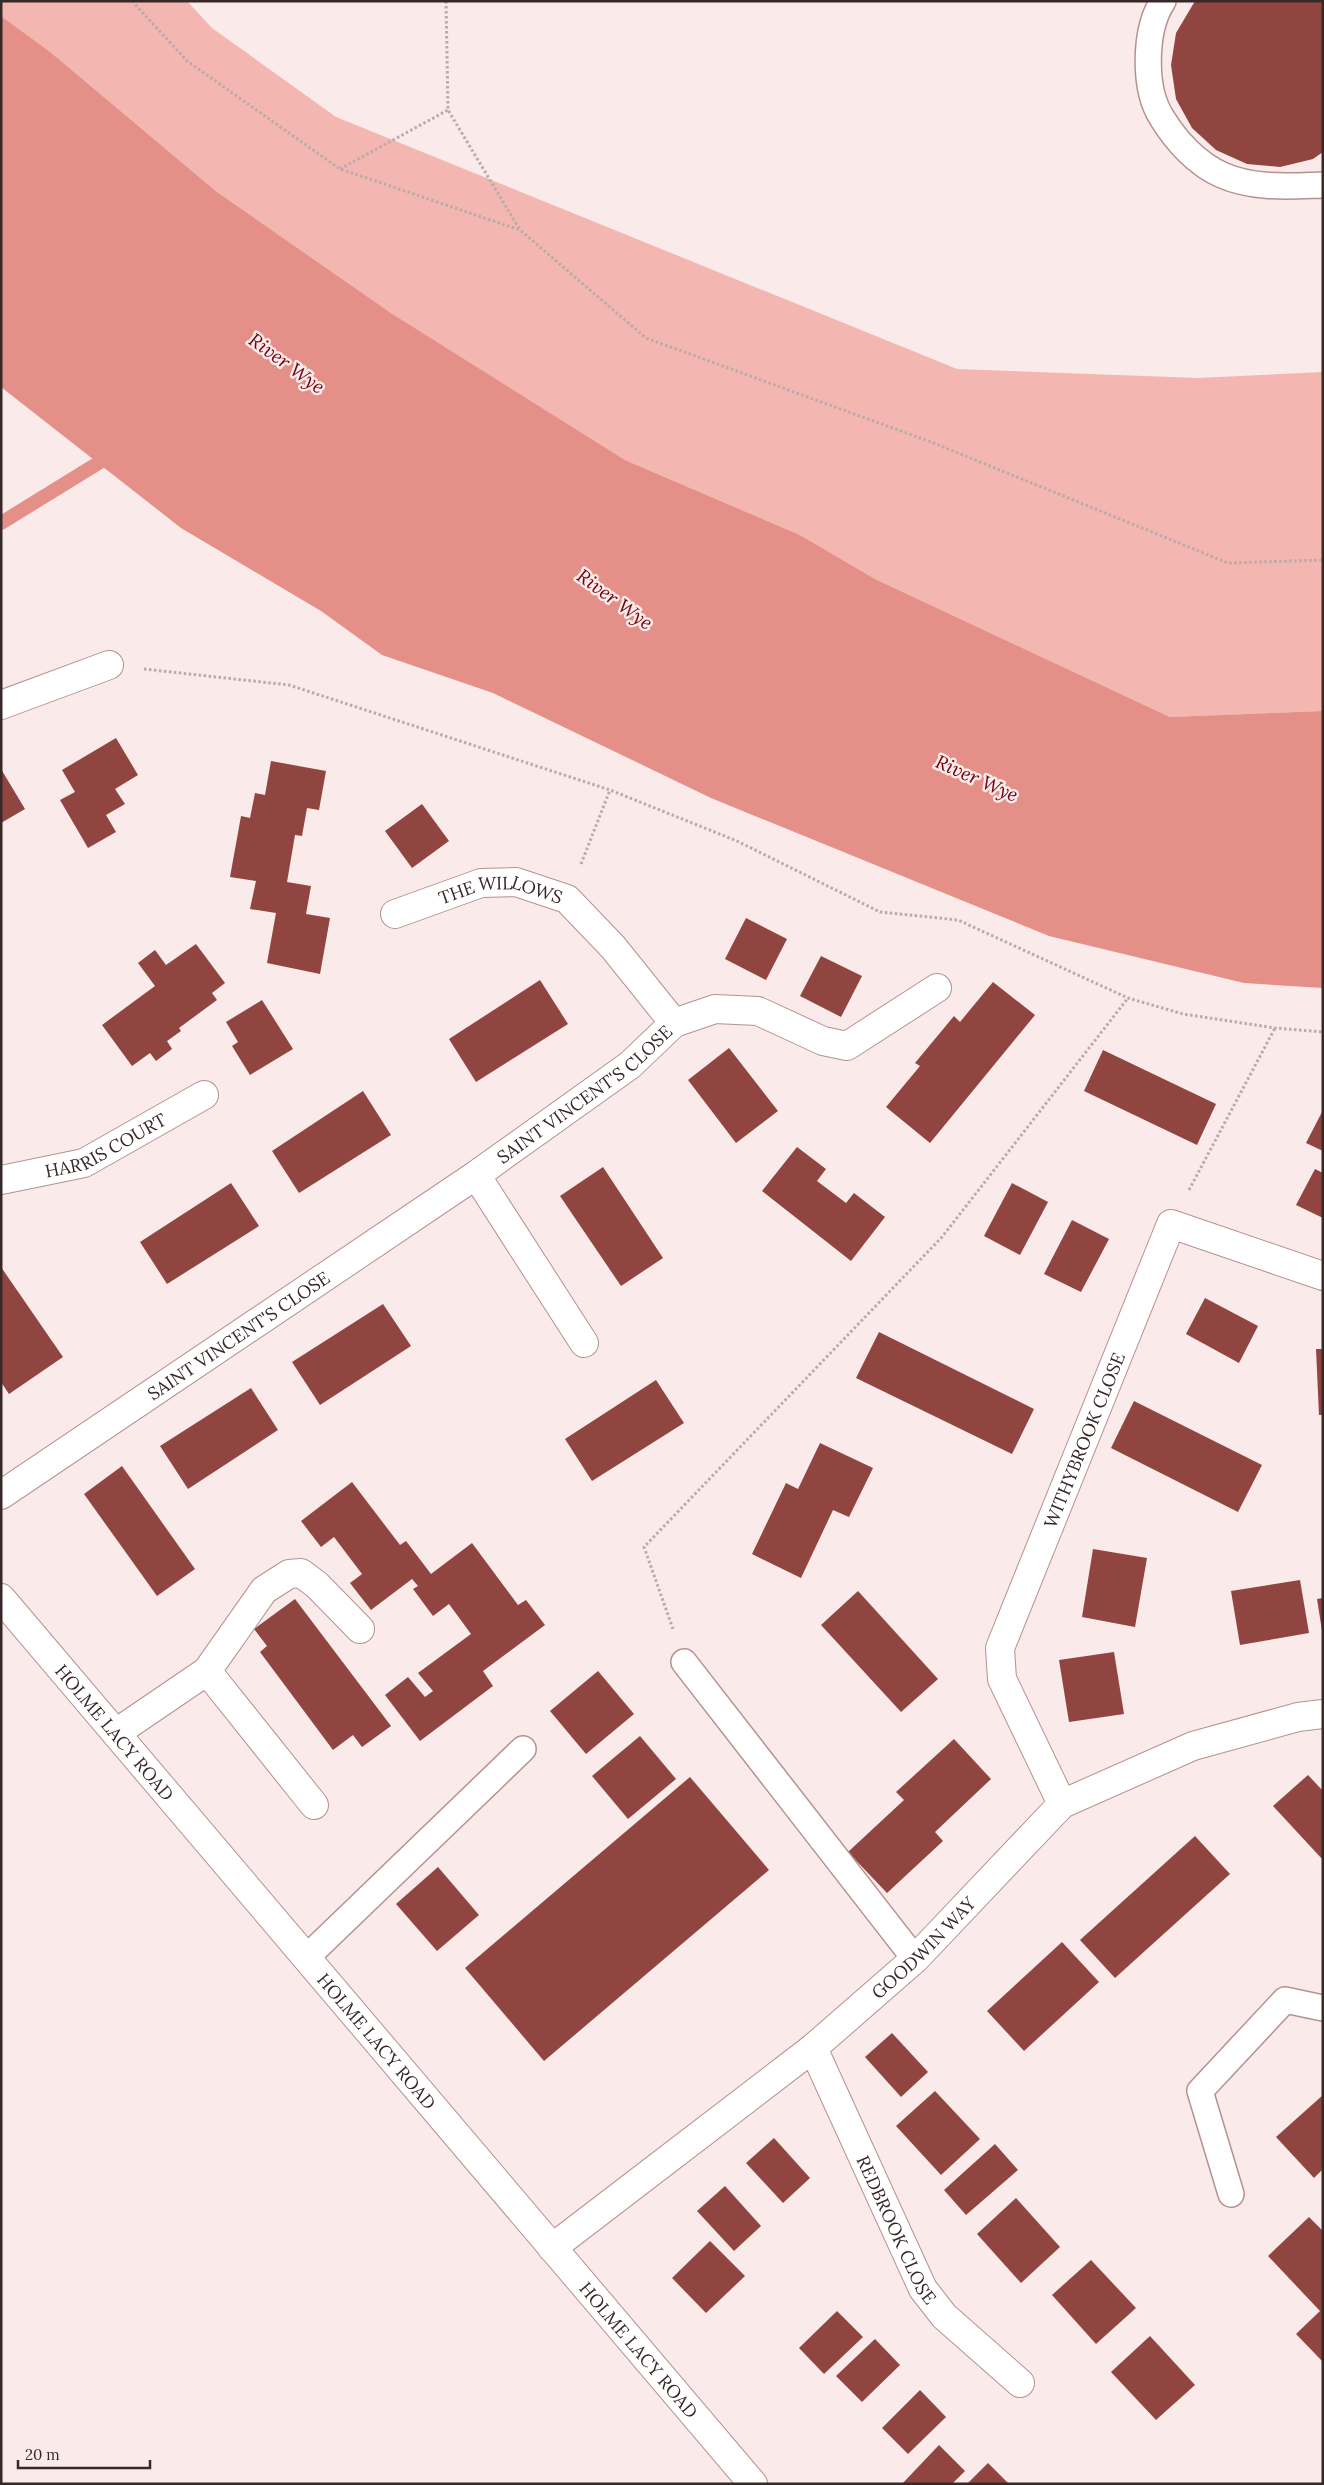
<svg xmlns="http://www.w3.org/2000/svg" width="1324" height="2485" font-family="Lora,serif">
  <rect width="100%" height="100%" fill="#faeae9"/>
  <polygon fill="#f4b6b0" points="1,1 187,1 212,28 336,117 957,369 1198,378 1323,372 1323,711 1170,717 875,579 800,535 625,460 391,313 217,192 49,51 1,16"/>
  <polygon fill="#e48f88" points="1,16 49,51 217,192 391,313 625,460 800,535 875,579 1170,717 1323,711 1323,988 1244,983 1049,936 711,798 493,693 382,655 321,611 181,528 1,387"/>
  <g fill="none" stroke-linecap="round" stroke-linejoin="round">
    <polyline stroke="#e48f88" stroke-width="14" points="1,523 113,454"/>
  </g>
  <g fill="#914540">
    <polygon points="1195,1 1323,1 1323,152 1313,159 1280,167 1247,164 1216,150 1192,128 1176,99 1171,65 1176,33"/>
    <polygon points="116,738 138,775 115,789 125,804 106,815 116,832 88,848 60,800 75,792 62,770"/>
    <polygon points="271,761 326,771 319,810 307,808 302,836 295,835 287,882 311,886 306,914 330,918 320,974 267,963 276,913 250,909 256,881 230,877 241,816 250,818 255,793 265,795"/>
    <polygon points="1,769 25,809 1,823"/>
    <polygon points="422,804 449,841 412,868 385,831"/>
    <polygon points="746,918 787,939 766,980 725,959"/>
    <polygon points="196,944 225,983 212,993 217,1000 179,1028 181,1031 167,1041 172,1049 156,1061 150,1053 132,1066 102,1025 155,986 138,963 155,950 166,965"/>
    <polygon points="821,956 862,976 841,1017 800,996"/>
    <polygon points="540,980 568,1024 476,1082 449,1039"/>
    <polygon points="993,982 1035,1015 930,1143 886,1107 920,1066 915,1063 954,1016 960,1022"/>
    <polygon points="262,1000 293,1049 250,1075 232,1046 238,1042 226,1022"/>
    <polygon points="729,1048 778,1111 736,1143 688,1080"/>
    <polygon points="1103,1050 1216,1104 1197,1145 1084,1091"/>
    <polygon points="363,1091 391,1135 299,1193 272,1151"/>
    <polygon points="1323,1110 1323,1151 1306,1143"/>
    <polygon points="797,1147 826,1169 817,1181 846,1203 854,1193 885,1217 851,1261 762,1191"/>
    <polygon points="603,1167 663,1258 621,1286 560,1196"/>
    <polygon points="1315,1169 1323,1173 1323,1218 1296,1205"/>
    <polygon points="231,1183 259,1226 167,1284 140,1242"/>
    <polygon points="1012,1183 1048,1202 1020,1255 984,1236"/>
    <polygon points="1072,1220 1109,1239 1081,1292 1044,1274"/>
    <polygon points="1,1267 63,1357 9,1394 1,1382"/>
    <polygon points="1205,1298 1258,1326 1239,1363 1186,1334"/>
    <polygon points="383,1304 411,1346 320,1405 292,1362"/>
    <polygon points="879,1332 1034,1409 1012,1454 856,1378"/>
    <polygon points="1316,1349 1323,1349 1323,1415 1319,1415"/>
    <polygon points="656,1380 684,1423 592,1481 565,1439"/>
    <polygon points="251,1388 278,1430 188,1489 160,1446"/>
    <polygon points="1134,1401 1262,1465 1238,1512 1111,1448"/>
    <polygon points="820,1443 873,1468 849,1517 833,1510 801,1578 752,1554 786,1483 798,1489"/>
    <polygon points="122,1466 195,1569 157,1596 84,1494"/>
    <polygon points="352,1482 400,1545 406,1541 431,1574 472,1543 518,1605 526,1600 545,1625 483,1671 493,1686 420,1741 385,1695 408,1677 425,1697 433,1691 418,1673 471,1634 449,1604 433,1616 413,1589 418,1586 412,1579 371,1610 350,1583 362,1574 334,1537 321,1547 301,1521"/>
    <polygon points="1093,1549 1147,1558 1135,1627 1082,1617"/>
    <polygon points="1300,1580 1309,1633 1240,1645 1231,1591"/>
    <polygon points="858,1591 938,1679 901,1712 821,1625"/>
    <polygon points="1323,1598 1323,1631 1322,1631 1317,1599"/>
    <polygon points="295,1599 391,1726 362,1747 353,1735 333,1750 260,1652 267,1646 254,1629"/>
    <polygon points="1114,1652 1124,1714 1069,1722 1059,1660"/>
    <polygon points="598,1671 634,1714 586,1754 550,1711"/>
    <polygon points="640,1736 676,1779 628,1819 592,1776"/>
    <polygon points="954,1739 991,1779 935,1832 943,1841 887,1893 848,1852 904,1800 896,1792"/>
    <polygon points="1308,1775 1323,1791 1323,1860 1273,1806"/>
    <polygon points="690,1777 769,1870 544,2061 465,1968"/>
    <polygon points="1195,1836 1230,1874 1115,1978 1080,1940"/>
    <polygon points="438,1867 479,1915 437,1951 396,1904"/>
    <polygon points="1062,1942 1099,1982 1024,2051 987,2011"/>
    <polygon points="892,2033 928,2072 901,2097 865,2057"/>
    <polygon points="935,2091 980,2139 941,2175 896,2126"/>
    <polygon points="1323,2095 1323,2169 1314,2178 1276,2137"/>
    <polygon points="774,2138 810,2178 783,2203 746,2163"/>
    <polygon points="995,2144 1018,2170 966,2215 944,2190"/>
    <polygon points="725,2186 761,2226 734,2251 697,2211"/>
    <polygon points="1016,2198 1060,2247 1021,2283 977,2234"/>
    <polygon points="1309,2217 1323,2231 1323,2362 1296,2334 1320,2311 1268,2256"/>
    <polygon points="710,2241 745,2276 706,2313 672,2278"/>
    <polygon points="1091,2260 1136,2308 1096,2344 1052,2295"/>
    <polygon points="837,2311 863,2337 824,2374 799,2348"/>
    <polygon points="1150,2336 1195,2385 1156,2420 1111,2372"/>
    <polygon points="875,2339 900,2365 862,2402 836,2376"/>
    <polygon points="920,2390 946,2417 908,2454 882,2428"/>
    <polygon points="939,2445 965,2471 952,2484 902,2484"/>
    <polygon points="988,2463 1009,2484 967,2484"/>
  </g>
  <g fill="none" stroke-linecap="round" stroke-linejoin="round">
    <g stroke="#b5928f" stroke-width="28">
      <g id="service">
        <path d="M1163 1C1144 30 1143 89 1162 118 1176 141 1197 164 1222 175 1254 189 1288 186 1323 185"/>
        <polyline points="684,1662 915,1959"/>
        <polyline points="306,1958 523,1749"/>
        <polyline points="1231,2194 1200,2091 1285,2000 1323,2008"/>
      </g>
    </g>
    <g stroke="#b5928f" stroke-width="30">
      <g id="minor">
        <polyline points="1,705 109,665"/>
        <path id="s1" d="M395 914 481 883 516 882 567 899 613 947 674 1023"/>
        <polyline points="476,1175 584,1343"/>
        <path id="s2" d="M1 1180 84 1163 204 1095"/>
        <path id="s3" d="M1 1495 476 1175 630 1065 674 1023 715 1009 758 1011 823 1041 847 1046 937 988"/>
        <polyline points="207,1671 314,1805"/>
        <polyline points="116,1733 207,1671 264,1590 289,1574 301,1573 317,1585 360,1629"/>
        <path id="s4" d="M1062 1804 1002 1679 1000 1648 1171 1224 1323 1276"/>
        <path id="s5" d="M813 2048 923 2289 944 2316 1020 2383"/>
        <path id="s6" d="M552 2248 813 2048 915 1959 1062 1804 1193 1746 1298 1717 1323 1714"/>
      </g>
    </g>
    <g stroke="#b5928f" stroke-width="30">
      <g id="tertiary">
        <path id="s7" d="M1 1598 753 2484"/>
      </g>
    </g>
    <g stroke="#baabaa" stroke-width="3" stroke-dasharray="2.5 2.5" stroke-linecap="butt">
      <polyline points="132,1 187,61 340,169 520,230 646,338 931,442 1228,563 1323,560"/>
      <polyline points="446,1 448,110 520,230"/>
      <polyline points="340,169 448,110"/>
      <polyline points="144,669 289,685 610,790 737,841 880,912 958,920 1128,998 1183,1014 1275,1028 1323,1032"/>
      <polyline points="581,864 610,790"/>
      <polyline points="1189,1190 1275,1028"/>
      <polyline points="673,1629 644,1547 942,1237 1128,998"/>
    </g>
    <use href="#service" stroke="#fff" stroke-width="25"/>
    <use href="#minor" stroke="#fff" stroke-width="28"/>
    <use href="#tertiary" stroke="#fff" stroke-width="28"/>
  </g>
  <g text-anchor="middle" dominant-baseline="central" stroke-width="5" stroke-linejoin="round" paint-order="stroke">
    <g font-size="18" fill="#372928" stroke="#faeae9">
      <text stroke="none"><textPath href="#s1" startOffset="111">THE WILLOWS</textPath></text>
      <text stroke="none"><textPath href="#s3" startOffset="708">SAINT VINCENT'S CLOSE</textPath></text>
      <text stroke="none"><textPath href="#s2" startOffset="111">HARRIS COURT</textPath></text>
      <text stroke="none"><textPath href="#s3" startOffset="286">SAINT VINCENT'S CLOSE</textPath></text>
      <text stroke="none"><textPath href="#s4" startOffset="394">WITHYBROOK CLOSE</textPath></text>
      <text stroke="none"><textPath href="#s7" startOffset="176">HOLME LACY ROAD</textPath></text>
      <text stroke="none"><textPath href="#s6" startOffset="478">GOODWIN WAY</textPath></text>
      <text stroke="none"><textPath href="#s7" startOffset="581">HOLME LACY ROAD</textPath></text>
      <text stroke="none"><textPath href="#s5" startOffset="200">REDBROOK CLOSE</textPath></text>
      <text stroke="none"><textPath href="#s7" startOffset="986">HOLME LACY ROAD</textPath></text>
    </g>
    <g font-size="19" font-style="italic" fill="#6e040e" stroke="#faeae9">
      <text transform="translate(287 363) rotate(36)">River Wye</text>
      <text transform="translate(615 599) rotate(36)">River Wye</text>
      <text transform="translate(977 778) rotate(24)">River Wye</text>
    </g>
  </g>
  <rect width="1324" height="2485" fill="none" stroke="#372928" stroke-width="5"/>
  <path d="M18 2460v8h132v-8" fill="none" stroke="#372928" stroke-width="2.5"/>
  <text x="25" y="2460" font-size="15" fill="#372928" stroke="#faeae9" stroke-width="4" paint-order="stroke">20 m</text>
</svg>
